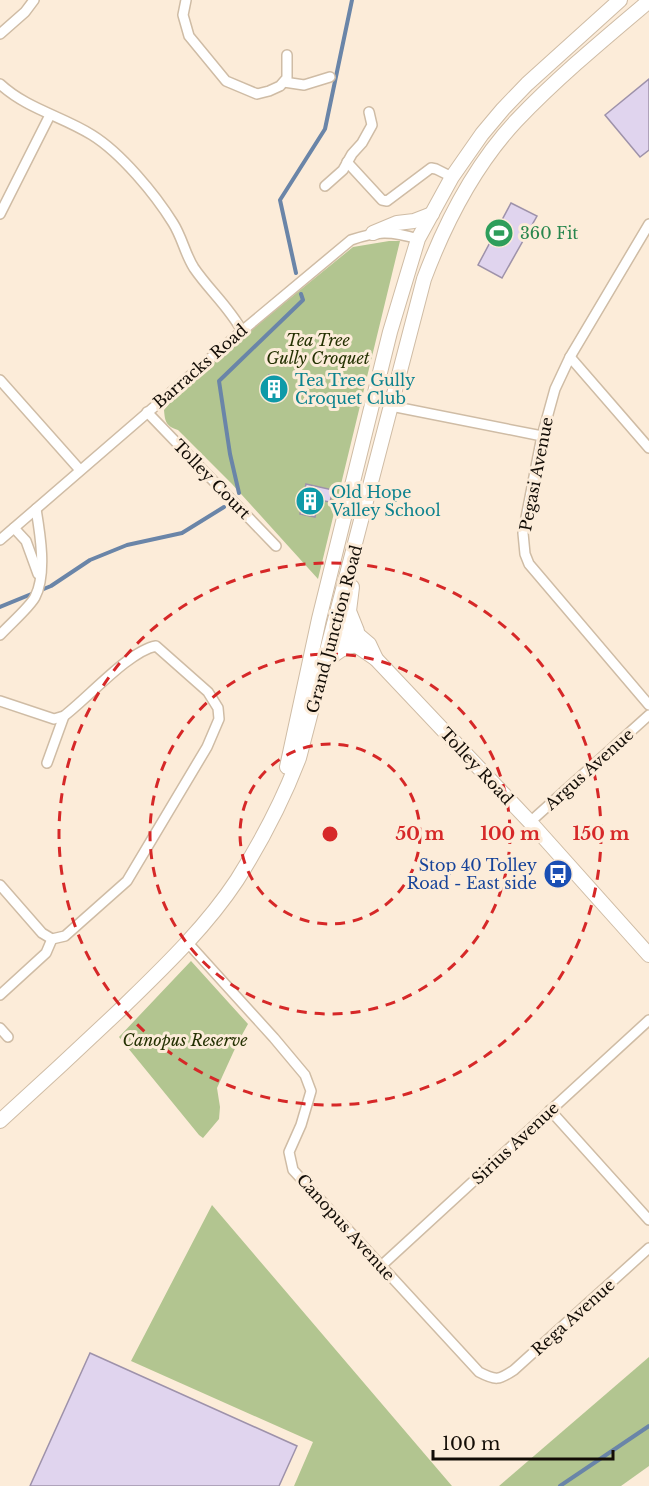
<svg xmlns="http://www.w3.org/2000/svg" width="649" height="1486" font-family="'Libre Baskerville',serif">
  <rect width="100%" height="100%" fill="#fcecd9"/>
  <g fill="#b2c590">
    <path d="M389 241H400L318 579 232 484 178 430C166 426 165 422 164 410L174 398 261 322 353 247Z"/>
    <polygon points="191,961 248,1024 238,1042 217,1088 220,1107 219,1119 203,1138 199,1135 119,1037"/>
    <polygon points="212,1205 452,1486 294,1486 313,1442 131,1361"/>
    <polygon points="649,1357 649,1466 621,1486 499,1486"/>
  </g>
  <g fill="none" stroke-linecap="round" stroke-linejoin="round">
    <g stroke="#6a85a8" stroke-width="4">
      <polyline points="296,273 280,200 325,129 352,0"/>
      <polyline points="239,493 230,454 219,381 303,300 301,294"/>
      <polyline points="0,607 51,586 90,560 127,545 182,533 224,507"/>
      <polyline points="560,1486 649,1426"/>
    </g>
  </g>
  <g fill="#e0d4ee" stroke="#9e92aa" stroke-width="1.5">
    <polygon points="649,79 649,150 640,157 605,115"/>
    <polygon points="511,203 537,216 502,278 478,265"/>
    <polygon points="269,375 280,378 279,402 268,399"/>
    <polygon points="306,484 333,490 330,502 319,500 315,517 300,514"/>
    <polygon points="90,1353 297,1446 279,1486 30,1486"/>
  </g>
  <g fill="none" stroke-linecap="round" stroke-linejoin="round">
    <g stroke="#cfbca5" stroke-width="12">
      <g id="street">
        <polyline points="186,0 183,15 189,36 226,81 257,94 269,91 280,86 287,78 287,55"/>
        <polyline points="0,34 25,12 34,0"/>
        <polyline points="284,82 304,85 330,77"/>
        <path d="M0 84C27 109 62 116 92 135 121 153 155 194 173 223 182 237 185 254 194 268 209 290 229 307 242 331"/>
        <polyline points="347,162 382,200 387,201 431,168 436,169 452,177"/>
        <polyline points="325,186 343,170 352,154 362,143 372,125 369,112"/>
        <polyline points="0,214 50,115"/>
        <polyline points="649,224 570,357 555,389 542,436 523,533 525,554 529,564 649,705"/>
        <polyline points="570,357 649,448"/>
        <polyline points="0,380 80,470"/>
        <polyline points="391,406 542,436"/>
        <polyline points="147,412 276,546"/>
        <polyline points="14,528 26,541 38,574"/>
        <path d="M0 540 242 331 351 240C377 231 391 231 418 239"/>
        <path d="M0 635C9 625 30 607 35 597 47 574 40 533 36 509"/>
        <path d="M0 701 54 719 64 716C88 698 129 651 156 646L208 692 218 708 219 719 207 747 127 881 65 936 52 939 42 933 0 885"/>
        <polyline points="47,763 64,716"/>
        <polyline points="530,822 649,715"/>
        <path d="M187 942 274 1038 305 1075 311 1091 301 1125 289 1152 293 1170 479 1372C496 1381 499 1380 514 1370L649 1248"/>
        <polyline points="0,995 46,953 52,939"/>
        <polyline points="0,1028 8,1037"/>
        <polyline points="550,1110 649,1220"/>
        <polyline points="381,1266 649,1020"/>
      </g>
    </g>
    <g stroke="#cfbca5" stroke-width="16">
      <g id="secondary">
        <polyline points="373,233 397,223 414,221 432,214"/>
        <polyline points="352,587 349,611 357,631"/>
        <polyline points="334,625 341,635 376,659 530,822 649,955"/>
        <polyline points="349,627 369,644 376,659"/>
        <polyline points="325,661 341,650 355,645"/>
        <polyline points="287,767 319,619 390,332 418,239 452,177 482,134 503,109 527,84 620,0"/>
        <path d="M0 1121C42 1083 83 1045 124 1006 164 967 206 927 237 880 261 842 283 800 299 758L424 279C445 223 475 165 516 121 557 78 604 39 649 1"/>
      </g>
    </g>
    <use href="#street" stroke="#fff" stroke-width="9"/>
    <use href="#secondary" stroke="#fff" stroke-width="14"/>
  </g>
  <g fill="none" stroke="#d62828" stroke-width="3" stroke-dasharray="10 8">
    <circle cx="330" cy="834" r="90"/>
    <circle cx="330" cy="834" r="180"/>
    <circle cx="330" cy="834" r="271"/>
  </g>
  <defs>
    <g id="stadium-disc" transform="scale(1.5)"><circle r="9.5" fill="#2e9e5b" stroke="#fcecd9"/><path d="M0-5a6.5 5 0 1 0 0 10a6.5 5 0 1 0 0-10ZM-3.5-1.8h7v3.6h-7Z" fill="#fff"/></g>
    <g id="building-disc" transform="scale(1.5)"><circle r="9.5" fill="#0f9aa8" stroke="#fcecd9"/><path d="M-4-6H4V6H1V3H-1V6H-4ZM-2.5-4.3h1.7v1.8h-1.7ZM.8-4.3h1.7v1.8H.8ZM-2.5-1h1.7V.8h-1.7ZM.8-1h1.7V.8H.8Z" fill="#fff"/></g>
    <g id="bus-disc" transform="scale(1.5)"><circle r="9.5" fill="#1a4fb4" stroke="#fcecd9"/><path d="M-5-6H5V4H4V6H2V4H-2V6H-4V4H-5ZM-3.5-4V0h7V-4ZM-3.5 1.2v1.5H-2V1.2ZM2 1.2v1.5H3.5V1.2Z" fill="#fff"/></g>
  </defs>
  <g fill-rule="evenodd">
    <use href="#stadium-disc" x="499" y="233"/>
    <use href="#building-disc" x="274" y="389"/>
    <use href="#building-disc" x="310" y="501"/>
    <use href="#bus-disc" x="558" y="874"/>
  </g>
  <g text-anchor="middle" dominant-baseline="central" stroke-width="6" stroke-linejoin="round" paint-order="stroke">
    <g font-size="16" fill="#27864d" stroke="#fcecd9" text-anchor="start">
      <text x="520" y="233">360 Fit</text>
    </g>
    <g font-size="16" font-style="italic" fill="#243102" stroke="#fcecd9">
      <text x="318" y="340">Tea Tree<tspan x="318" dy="18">Gully Croquet</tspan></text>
      <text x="185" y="1040">Canopus Reserve</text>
    </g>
    <g font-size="16" fill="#130d06" stroke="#fcecd9">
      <text transform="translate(200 366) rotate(-41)">Barracks Road</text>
      <text transform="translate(536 474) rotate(-79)">Pegasi Avenue</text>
      <text transform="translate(212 479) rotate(46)">Tolley Court</text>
      <text transform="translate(334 629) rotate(-75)">Grand Junction Road</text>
      <text transform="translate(477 766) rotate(47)">Tolley Road</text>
      <text transform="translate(589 769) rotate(-42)">Argus Avenue</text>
      <text transform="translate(515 1143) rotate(-43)">Sirius Avenue</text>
      <text transform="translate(346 1227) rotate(48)">Canopus Avenue</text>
      <text transform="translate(573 1317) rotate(-42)">Rega Avenue</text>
    </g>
    <g font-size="16" fill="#0d838f" stroke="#fcecd9" text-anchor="start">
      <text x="295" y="380">Tea Tree Gully<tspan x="295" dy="18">Croquet Club</tspan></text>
      <text x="331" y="492">Old Hope<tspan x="331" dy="18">Valley School</tspan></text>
    </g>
    <g font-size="16" fill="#164399" stroke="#fcecd9" text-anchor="end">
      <text x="537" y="865">Stop 40 Tolley<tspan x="537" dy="18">Road - East side</tspan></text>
    </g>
  </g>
  <circle cx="330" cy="834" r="9" fill="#d62828" stroke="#fcecd9" stroke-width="3"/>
  <g font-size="18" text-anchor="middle" font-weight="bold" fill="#d62828" stroke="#fcecd9" stroke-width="6" stroke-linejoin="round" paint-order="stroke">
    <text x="420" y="840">50 m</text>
    <text x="510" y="840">100 m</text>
    <text x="601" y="840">150 m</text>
  </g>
  <path d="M433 1450v9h180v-9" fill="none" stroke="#130d06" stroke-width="3"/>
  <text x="442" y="1450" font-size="18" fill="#130d06" stroke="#fcecd9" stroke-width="4.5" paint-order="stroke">100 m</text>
</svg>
